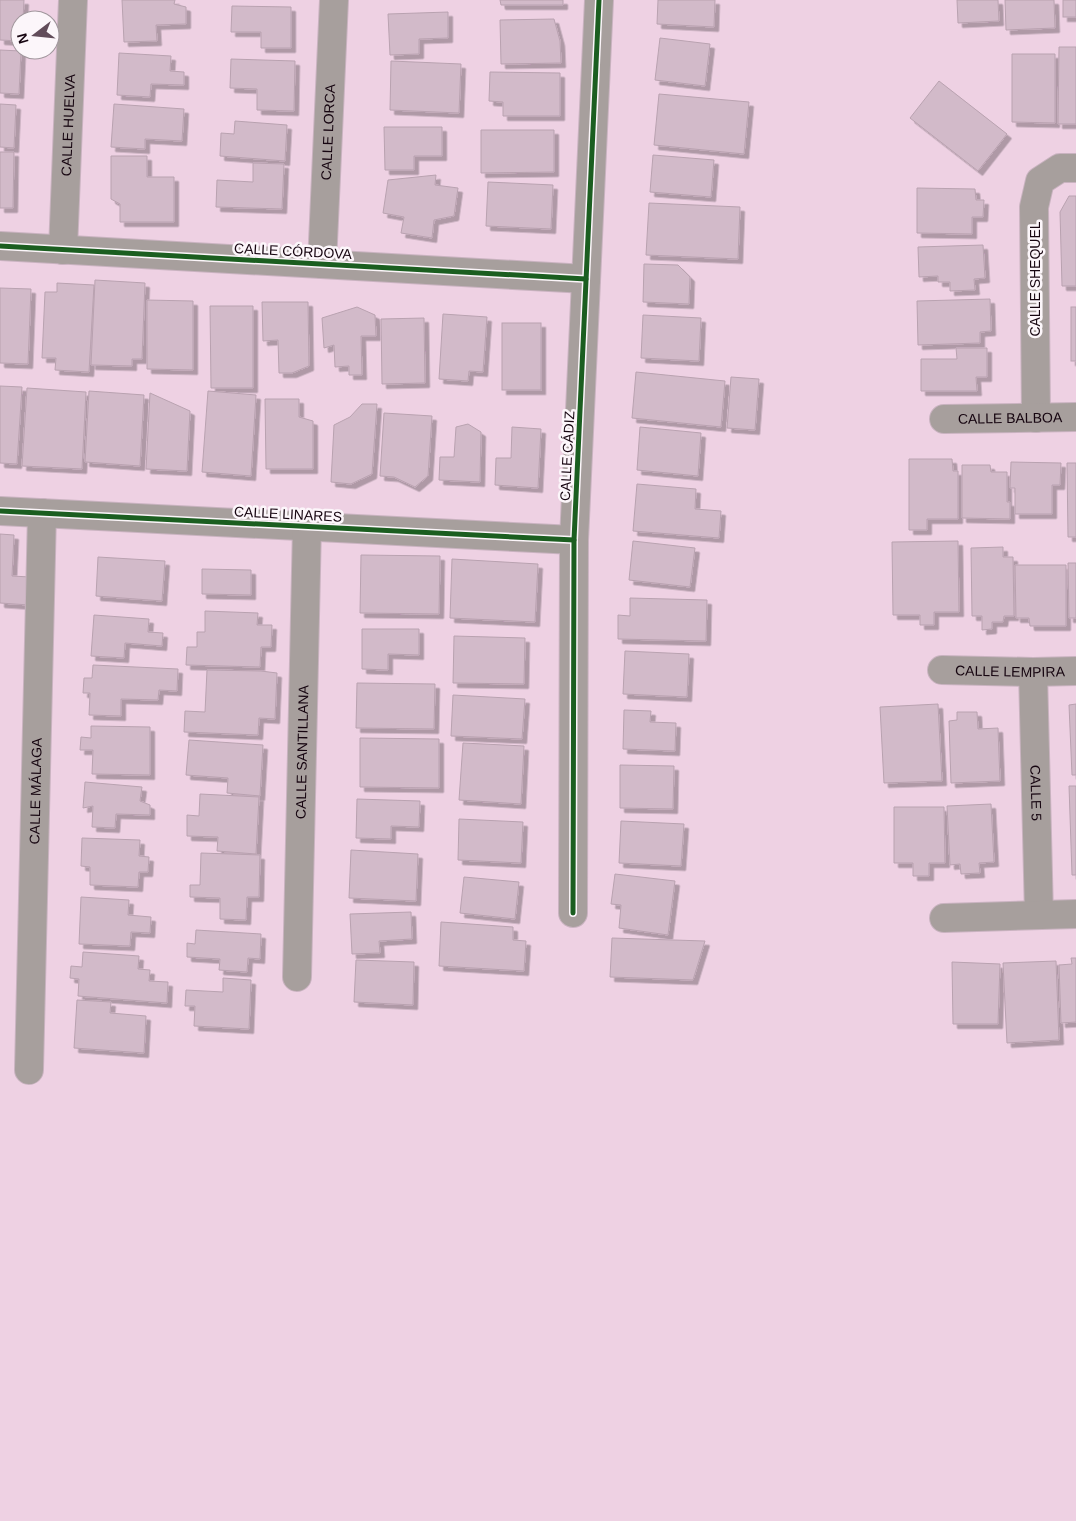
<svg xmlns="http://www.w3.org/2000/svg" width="1076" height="1521" font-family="Arial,sans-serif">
  <defs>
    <filter id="shadow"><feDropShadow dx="4.5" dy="4.5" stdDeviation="0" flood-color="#0004"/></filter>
  </defs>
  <rect width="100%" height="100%" fill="#eed1e3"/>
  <g fill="#d2bac9" stroke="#b9a2b0" filter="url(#shadow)">
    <polygon points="0,0 24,0 23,20 20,20 20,41 0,40"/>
    <polygon points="122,0 175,0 174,4 186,7 186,24 156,25 157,41 124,42"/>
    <polygon points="500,0 563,0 563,5 501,5"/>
    <polygon points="658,0 715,0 714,27 657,24"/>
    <polygon points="957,0 998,0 999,21 958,23"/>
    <polygon points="1005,0 1054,0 1055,28 1006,30"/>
    <rect x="1063" y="0" width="13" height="17"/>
    <polygon points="232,6 291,7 291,48 261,48 261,32 231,32"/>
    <polygon points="448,12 448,38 419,39 419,54 390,55 388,14"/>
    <polygon points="554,19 560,41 561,63 501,64 500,20"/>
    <polygon points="660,38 710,44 705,86 655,80"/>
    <polygon points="1059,47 1076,47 1076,124 1058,124"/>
    <polygon points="0,50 21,51 19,94 0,93"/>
    <polygon points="119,53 171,56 170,71 184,72 184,85 151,84 150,97 117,95"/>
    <polygon points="1012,54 1055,54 1055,123 1012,122"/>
    <polygon points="231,59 295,61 294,111 257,110 257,89 230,88"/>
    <polygon points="391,61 461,64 459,113 390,110"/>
    <polygon points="490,72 560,73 560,116 503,116 503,102 489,101"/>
    <polygon points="939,81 1007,134 978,171 910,118"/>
    <polygon points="659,94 749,102 744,154 654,145"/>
    <polygon points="0,104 16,105 14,148 0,147"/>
    <polygon points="114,104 184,109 182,141 145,139 145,149 111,147"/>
    <polygon points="235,121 287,125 285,161 220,156 221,133 234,134"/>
    <polygon points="384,127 442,127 442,156 414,156 414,170 385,170"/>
    <polygon points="481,130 554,130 554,172 481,173"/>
    <polygon points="0,152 14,152 13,208 0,208"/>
    <polygon points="653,155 714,160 711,197 650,192"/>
    <polygon points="111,156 147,156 147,177 174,177 174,222 120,222 120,204 111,199"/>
    <polygon points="253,163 284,164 282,209 216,207 217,180 253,182"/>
    <polygon points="436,175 435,185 458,188 454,216 434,220 432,238 401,233 404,217 383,213 388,180"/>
    <polygon points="488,182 553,185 551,229 486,226"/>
    <polygon points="917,188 975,189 976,200 984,200 983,217 972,217 972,234 917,233"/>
    <polygon points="1069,196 1076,196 1076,286 1062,286 1060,212"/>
    <polygon points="649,203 740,207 738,259 646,255"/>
    <polygon points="983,245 985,278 974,279 975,290 950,291 950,282 938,282 938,276 919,277 918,247"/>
    <polygon points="644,264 678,265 690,277 689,304 643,302"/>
    <polygon points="95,280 145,283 142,359 132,359 132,366 91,365"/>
    <polygon points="57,283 94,285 89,372 55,370 56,358 42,358 45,292 57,292"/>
    <polygon points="0,288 31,289 28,364 0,363"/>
    <polygon points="990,299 991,331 980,332 980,343 918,345 917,301"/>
    <polygon points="147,300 193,301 193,370 147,369"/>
    <polygon points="262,302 308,302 309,366 292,373 279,373 278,340 263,341"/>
    <polygon points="210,306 253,306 253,388 211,388"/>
    <polygon points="357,307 375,315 376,336 361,336 362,375 349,375 349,366 335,367 334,345 324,348 322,318"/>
    <rect x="1071" y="307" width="5" height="54"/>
    <polygon points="443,314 487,317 483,372 469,371 468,381 439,379"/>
    <polygon points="643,315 701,318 699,361 641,358"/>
    <polygon points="424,318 425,383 382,384 381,319"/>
    <rect x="502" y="323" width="39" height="67"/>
    <polygon points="956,348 987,348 987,377 976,377 977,391 921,391 921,359 957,359"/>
    <polygon points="636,372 725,381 721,427 632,418"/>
    <polygon points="731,377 759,379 755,430 727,428"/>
    <polygon points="0,386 22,387 17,464 0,463"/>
    <polygon points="27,388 86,392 82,469 22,466"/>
    <polygon points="89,391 144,395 140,466 85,462"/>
    <polygon points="208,391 256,395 251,476 202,472"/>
    <polygon points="150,393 190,411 187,471 146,469"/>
    <polygon points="265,399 299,399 299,417 313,421 313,469 266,469"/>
    <polygon points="362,404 377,404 372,474 351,484 331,482 334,425 350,417"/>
    <polygon points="384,413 432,416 428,476 415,487 394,477 380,476"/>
    <polygon points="468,424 481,432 480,482 439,480 440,457 454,457 456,427"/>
    <polygon points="512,427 541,429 538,488 495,485 496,458 511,458"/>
    <polygon points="640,427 701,433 698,476 637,470"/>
    <polygon points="909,459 952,459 953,471 958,471 958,519 927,519 927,530 909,530"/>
    <polygon points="1011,462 1061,463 1060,485 1052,485 1052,514 1015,514 1015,488 1010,488"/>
    <polygon points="1067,463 1076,463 1076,537 1068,537"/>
    <polygon points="962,465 990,465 991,472 1007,472 1007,502 1010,502 1010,519 962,518"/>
    <polygon points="637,484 696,489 695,509 721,511 719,538 633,531"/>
    <polygon points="0,534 14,535 12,576 30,577 29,605 0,603"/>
    <polygon points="633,541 695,548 690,587 629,580"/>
    <polygon points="958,541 959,612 934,612 934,625 920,625 920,615 893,615 892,542"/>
    <polygon points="1003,547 1003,557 1013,557 1014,616 1004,616 1003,622 992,622 992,629 982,630 982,616 972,616 971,548"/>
    <polygon points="361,555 440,556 439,614 360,613"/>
    <polygon points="98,557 165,561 162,601 96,596"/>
    <polygon points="452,559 538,564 535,622 450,618"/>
    <polygon points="1068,563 1076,563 1076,618 1069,618"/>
    <polygon points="1015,565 1066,565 1066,626 1030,626 1029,618 1016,618"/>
    <polygon points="202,569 251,570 251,595 202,594"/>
    <polygon points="630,598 707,600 706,641 618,639 618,615 630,616"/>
    <polygon points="205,611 258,613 257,625 272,625 271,647 261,647 260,667 186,665 187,647 197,647 197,632 205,632"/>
    <polygon points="94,615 149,619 148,632 163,633 162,646 125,643 124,658 91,656"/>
    <polygon points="362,629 419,629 419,655 388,654 388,670 362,669"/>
    <polygon points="454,636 525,638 524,684 453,683"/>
    <polygon points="625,651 689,654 687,697 623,694"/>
    <polygon points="93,665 178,669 177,691 159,690 158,700 121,699 121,716 89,715 90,693 83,693 84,678 92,678"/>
    <polygon points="207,670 261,671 277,673 275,719 259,718 258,735 184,732 185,711 205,712"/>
    <polygon points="357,683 435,684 434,729 356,728"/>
    <polygon points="453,695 525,699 522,739 451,736"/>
    <polygon points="938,704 942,781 884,783 880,707"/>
    <polygon points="1076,704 1076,775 1072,775 1069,705"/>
    <polygon points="624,710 651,711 650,722 676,723 675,751 623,749"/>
    <polygon points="957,712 977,712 978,729 998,728 1000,781 951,783 949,721 957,720"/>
    <polygon points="91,726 150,727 150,775 92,774 93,750 80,750 81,737 91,738"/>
    <polygon points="360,738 439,739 439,788 360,787"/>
    <polygon points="189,740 263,745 260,796 227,793 228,778 186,775"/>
    <polygon points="463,743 524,746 521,804 459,800"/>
    <polygon points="620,765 674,766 673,809 620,808"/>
    <polygon points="85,782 142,787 140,801 150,805 150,815 116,814 115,828 92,827 93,806 83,808"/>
    <polygon points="1069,786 1076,786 1076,875 1072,875"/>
    <polygon points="200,794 259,797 256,854 217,851 218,837 187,836 187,815 199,816"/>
    <polygon points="357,799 420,801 419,827 391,826 391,839 356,838"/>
    <polygon points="991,804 994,862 979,863 980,873 961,874 960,864 950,865 947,806"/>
    <polygon points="894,807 944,807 945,863 929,863 929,876 913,876 913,863 894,863"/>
    <polygon points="459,819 523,822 521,863 458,860"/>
    <polygon points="621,821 684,824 681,866 619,863"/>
    <polygon points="82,838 140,840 139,856 149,857 148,872 139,872 138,887 90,885 90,867 81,866"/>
    <polygon points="351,850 418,854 416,901 349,898"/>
    <polygon points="201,853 260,855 259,897 247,897 246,920 220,919 220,898 190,897 190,885 200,885"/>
    <polygon points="615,874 675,881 668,935 619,928 621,905 611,904"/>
    <polygon points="464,877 519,882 515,919 460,913"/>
    <polygon points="81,897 129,900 128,915 151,917 150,933 131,932 130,946 79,944"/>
    <polygon points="411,912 412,939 379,941 380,953 352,954 350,914"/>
    <polygon points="441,922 513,927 513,940 526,941 524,971 439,966"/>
    <polygon points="196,930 261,934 260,959 248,958 247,972 219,970 220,959 187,957 187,943 195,944"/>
    <polygon points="612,938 705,941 693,980 610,977"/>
    <polygon points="83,952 139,956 138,969 150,970 149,981 168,982 167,1003 78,996 79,979 70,978 71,966 82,967"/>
    <polygon points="1071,958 1076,958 1076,1022 1061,1023 1059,965 1072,964"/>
    <polygon points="356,960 414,962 413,1005 354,1002"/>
    <polygon points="1056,961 1059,1040 1007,1043 1003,963"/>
    <polygon points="952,962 1000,964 998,1024 953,1024"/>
    <polygon points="223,978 251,980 249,1029 194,1026 195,1006 185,1006 186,990 223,992"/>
    <polygon points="77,1000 111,1002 110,1013 146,1016 144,1053 74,1048"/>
  </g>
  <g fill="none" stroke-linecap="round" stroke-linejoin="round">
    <g stroke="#c9b3c0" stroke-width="30">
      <g id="minor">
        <polyline points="0,246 586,279"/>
        <path id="s1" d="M63 250 73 0"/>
        <path id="s2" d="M322 264 334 0"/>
        <polyline points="1036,418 1034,207 1040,181 1060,168 1076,168"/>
        <path id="s3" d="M944 419 1076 417"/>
        <polyline points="0,511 574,540"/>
        <path id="s4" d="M942 670 1033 672 1076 671"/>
        <path id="s5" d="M1033 672 1039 915"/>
        <polyline points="573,913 574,540 599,0"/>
        <polyline points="944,918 1076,914"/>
        <path id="s6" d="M297 977 307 526"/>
        <path id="s7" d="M29 1070 42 513"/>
      </g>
    </g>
    <use href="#minor" stroke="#a79f9d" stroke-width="28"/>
    <g stroke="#fcf6fa" stroke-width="8">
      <g id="cycleway">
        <polyline points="0,246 586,279"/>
        <polyline points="0,511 574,540"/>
        <polyline points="573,913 574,540 599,0"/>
      </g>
    </g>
    <use href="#cycleway" stroke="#1b5e20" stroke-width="5"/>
  </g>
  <g text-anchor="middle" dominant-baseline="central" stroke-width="5" stroke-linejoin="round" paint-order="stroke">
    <g font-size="14" fill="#160510" stroke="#fcf6fa">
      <text stroke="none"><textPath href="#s1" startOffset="125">CALLE HUELVA</textPath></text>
      <text stroke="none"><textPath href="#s2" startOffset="132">CALLE LORCA</textPath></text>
      <text transform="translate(293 251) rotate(3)">CALLE CÓRDOVA</text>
      <text transform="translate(1035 279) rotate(-90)">CALLE SHEQUEL</text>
      <text stroke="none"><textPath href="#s3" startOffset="66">CALLE BALBOA</textPath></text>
      <text transform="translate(567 456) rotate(-87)">CALLE CÁDIZ</text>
      <text transform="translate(288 514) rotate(3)">CALLE LINARES</text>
      <text stroke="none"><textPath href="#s4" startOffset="68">CALLE LEMPIRA</textPath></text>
      <text stroke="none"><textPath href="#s6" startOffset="225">CALLE SANTILLANA</textPath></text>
      <text stroke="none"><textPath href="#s7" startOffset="279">CALLE MÁLAGA</textPath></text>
      <text stroke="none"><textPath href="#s5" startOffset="121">CALLE 5</textPath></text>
    </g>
  </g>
  <g transform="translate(35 35) rotate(254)"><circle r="24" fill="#fcf6fa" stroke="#a0969c"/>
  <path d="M0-4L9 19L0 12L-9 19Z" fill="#624c5a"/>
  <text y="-8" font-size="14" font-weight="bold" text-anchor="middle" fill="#160510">N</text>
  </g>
</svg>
